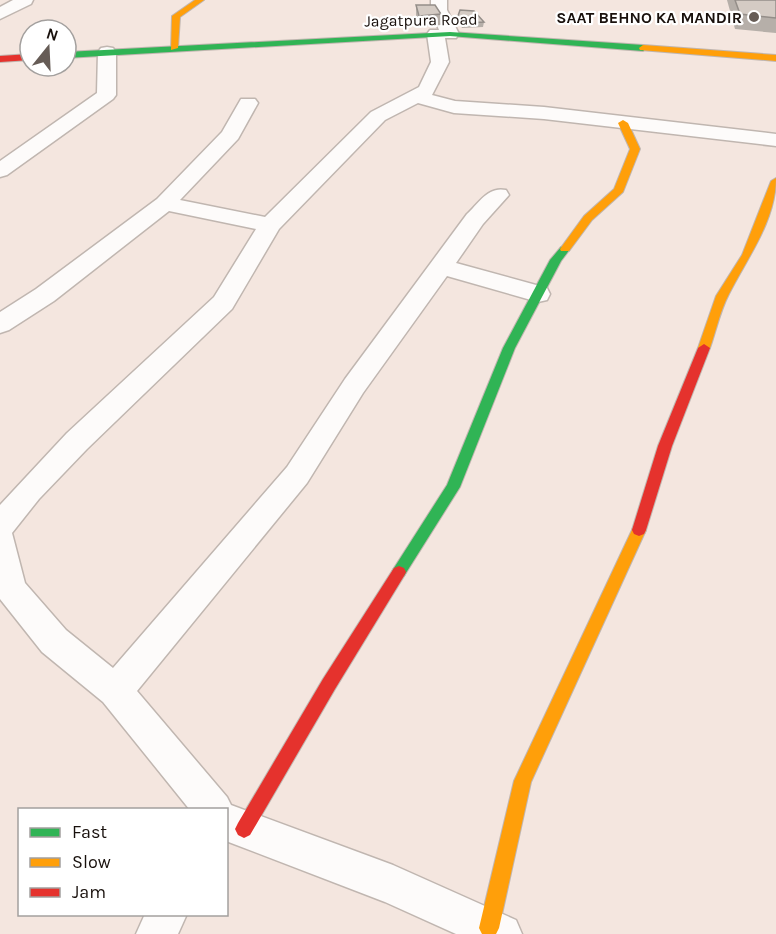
<svg xmlns="http://www.w3.org/2000/svg" width="776" height="934" font-family="Karla,sans-serif">
  <rect width="100%" height="100%" fill="#f4e6df"/>
  <g fill="none" stroke-linecap="round" stroke-linejoin="round">
    <g stroke="#c0b6b0" stroke-width="3">
      <g id="street">
        <polygon points="13,0 33,0 31,4 0,19 0,7"/>
        <path d="M431 0H447V10L459 34 456 38H445L449 62 432 95 455 101 544 107 776 134V146L544 119 454 113 418 103 385 120 279 229 232 309 87 449 39 499 12 533 25 583 66 630 113 668 287 467 345 379 467 214C479 203 488 186 506 190L509 195 483 224 456 263 547 288 550 294 547 300 538 302 447 276 363 393 307 483 137 691 227 797 231 805 393 865 516 920 522 934H456L385 902 226 841V810H190L103 702 42 652 0 599V505L67 433 214 297 256 229 169 211 54 301 9 330 0 333V312L36 289 157 199 222 132 241 99H255L258 103 238 139 180 200 265 217 371 112 419 87 431 62 427 34 430 30H439L431 10Z"/>
        <polygon points="107,47 113,48 116,52 116,95 113,99 7,175 0,177 0,161 97,93 98,52 101,48"/>
        <polygon points="145,914 187,914 178,934 136,934"/>
      </g>
    </g>
    <g stroke="#c0b6b0" stroke-width="2">
      <g id="fast">
        <polygon points="450,32 643,45 647,48 643,51 450,36 66,58 66,52"/>
        <polygon points="565,246 570,249 561,261 515,348 460,487 404,576 399,578 394,576 392,572 394,568 447,485 503,348 550,260 561,247"/>
      </g>
    </g>
    <g stroke="#c0b6b0" stroke-width="2">
      <g id="slow">
        <polygon points="195,0 204,0 180,17 178,48 171,50 172,16"/>
        <polygon points="643,45 776,55 776,61 640,50 639,48"/>
        <polygon points="623,120 628,123 640,149 623,192 592,220 569,251 561,251 560,249 584,216 614,189 630,149 618,123"/>
        <path d="M776 178C776 221 747 258 729 294 720 311 716 331 710 348L704 352 700 351 698 348 716 296 742 255 771 181Z"/>
        <polygon points="639,524 644,526 646,530 531,782 499,928 496,934 482,934 479,928 514,781 632,530 634,526"/>
      </g>
    </g>
    <g stroke="#c0b6b0" stroke-width="2">
      <g id="jam">
        <polygon points="30,54 30,60 0,62 0,56"/>
        <polygon points="704,344 710,348 672,446 646,530 644,534 639,536 634,534 632,530 658,446 698,348"/>
        <polygon points="399,566 404,568 406,572 404,576 335,689 250,835 244,838 238,835 235,829 238,823 323,679 394,568"/>
      </g>
    </g>
    <use href="#street" fill="#fdfbfa" fill-rule="evenodd"/>
    <use href="#fast" fill="#30b455" fill-rule="evenodd"/>
    <use href="#slow" fill="#ff9f0a" fill-rule="evenodd"/>
    <use href="#jam" fill="#e5322d" fill-rule="evenodd"/>
  </g>
  <g fill="#b6afa9">
    <polygon points="727,0 776,0 776,33 735,29"/>
    <polygon points="416,5 441,14 441,25 419,27 416,15"/>
    <polygon points="458,16 484,22 483,27 462,28 458,21"/>
  </g>
  <g fill="#d4cbc4" stroke="#948e89" stroke-width="1.5">
    <polygon points="735,0 776,0 776,18 740,14"/>
    <polygon points="416,5 435,5 441,14 419,16"/>
    <polygon points="460,10 474,11 484,22 462,23 458,16"/>
  </g>
  <circle fill="#665c56" stroke="#fff" stroke-width="2" cx="754" cy="17" r="6"/>
  <g text-anchor="middle" dominant-baseline="central" stroke-width="4.5" stroke-linejoin="round" paint-order="stroke">
    <g font-size="16" font-weight="bold" fill="#19110d" stroke="#fff" text-anchor="end">
      <text x="742" y="17">SAAT BEHNO KA MANDIR</text>
    </g>
    <g font-size="16" fill="#19110d" stroke="#fff">
      <text transform="translate(421 20) rotate(-1)">Jagatpura Road</text>
    </g>
  </g>
  <rect x="18" y="808" width="210" height="108" fill="#ffffff" stroke="#a3a09e" stroke-width="1.5"/>
  <rect x="30" y="828" width="30" height="9" fill="#30b455" stroke="#a3a09e" stroke-width="1.5"/>
  <text x="72" y="838" font-size="18" fill="#19110d">Fast</text>
  <rect x="30" y="858" width="30" height="9" fill="#ff9f0a" stroke="#a3a09e" stroke-width="1.5"/>
  <text x="72" y="868" font-size="18" fill="#19110d">Slow</text>
  <rect x="30" y="888" width="30" height="9" fill="#e5322d" stroke="#a3a09e" stroke-width="1.5"/>
  <text x="72" y="898" font-size="18" fill="#19110d">Jam</text>
  <g transform="translate(48 48) rotate(18)"><circle r="28" fill="#ffffff" stroke="#a3a09e" stroke-width="1.5"/>
  <path d="M0-4.5L10 22L0 15L-10 22Z" fill="#665c56"/>
  <text y="-9" font-size="16" font-weight="bold" text-anchor="middle" fill="#19110d">N</text>
  </g>
</svg>
